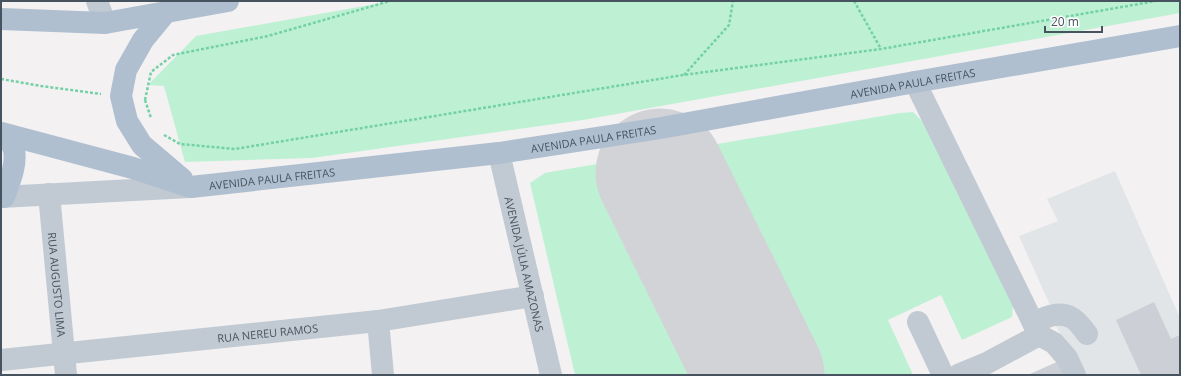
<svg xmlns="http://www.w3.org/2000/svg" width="1181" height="376" font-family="'Open Sans',sans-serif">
  <rect width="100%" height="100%" fill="#f3f1f1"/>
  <g fill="#e2e5e8">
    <polygon points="794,132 913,375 641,375 545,173"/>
    <polygon points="1115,171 1180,318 1180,375 1028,375 1073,355 1047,311 1050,305 1019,236 1058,221 1047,199"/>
  </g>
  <g fill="#bef1d4">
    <polygon points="392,1 1180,1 1180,13 583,120 312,158 185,162 164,86 148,85 196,36"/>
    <polygon points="913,112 923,122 1013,306 1012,317 962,340 941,295 888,320 913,375 795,375 682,150 900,113"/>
    <polygon points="614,161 719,375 575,375 530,183 545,173"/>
  </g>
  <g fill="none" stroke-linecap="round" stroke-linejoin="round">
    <polyline stroke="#d2d3d6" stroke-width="129" points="660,173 760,375"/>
  </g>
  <g fill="#cccfd5">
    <polygon points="1154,302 1171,339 1180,335 1180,375 1141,375 1116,320"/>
    <polygon points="1059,361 1066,375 1028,375"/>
  </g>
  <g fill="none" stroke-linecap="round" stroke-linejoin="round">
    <g stroke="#74d1a7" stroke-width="2.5" stroke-dasharray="3 2" stroke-linecap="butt">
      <polyline points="854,1 881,49"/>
      <polyline points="684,75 729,25 733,1"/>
      <polyline points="1,79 41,86 101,94"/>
      <polyline points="145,100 151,118"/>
      <polyline points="145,100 151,72 173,55 268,36 390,1"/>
      <polyline points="164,135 180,144 235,149 683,75 881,49 1156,1"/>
    </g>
    <g stroke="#c1cad3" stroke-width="22">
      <polyline points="97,1 105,23"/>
      <polyline points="915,82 1039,335 987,363 958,375"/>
      <path id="s1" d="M499 153 551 375"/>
      <path id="s2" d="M49 194 66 375"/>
      <polyline points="1,197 190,187"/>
      <polyline points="378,321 383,375"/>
      <polyline points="918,322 943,375"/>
      <path d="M1033 323C1044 318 1059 310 1072 318 1078 321 1082 328 1087 334"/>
      <polyline points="1039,335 1054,343 1067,358 1075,375"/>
      <path id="s3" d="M1 360 378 321 533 296"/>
    </g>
    <g stroke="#afbfd0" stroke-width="22">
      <polyline points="166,12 143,40 126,70 121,96 127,121 142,145 182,179"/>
      <polyline points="1,19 105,23 228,1"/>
      <path id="s4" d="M1 133 133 168 191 187 499 153 661 128 915 82 1180 36"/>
      <path d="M4 197C9 183 17 165 14 150 12 145 10 140 8 135"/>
    </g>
  </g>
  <g text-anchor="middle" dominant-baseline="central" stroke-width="3.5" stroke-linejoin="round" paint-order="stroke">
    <g font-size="11" fill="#47535f" stroke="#fff">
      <text stroke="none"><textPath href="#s4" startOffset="927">AVENIDA PAULA FREITAS</textPath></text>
      <text stroke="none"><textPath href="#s4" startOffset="603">AVENIDA PAULA FREITAS</textPath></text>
      <text stroke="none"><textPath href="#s4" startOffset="279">AVENIDA PAULA FREITAS</textPath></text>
      <text stroke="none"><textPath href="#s1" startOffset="114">AVENIDA JÚLIA AMAZONAS</textPath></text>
      <text stroke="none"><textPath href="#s2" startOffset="91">RUA AUGUSTO LIMA</textPath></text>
      <text stroke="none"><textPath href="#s3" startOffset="268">RUA NEREU RAMOS</textPath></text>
    </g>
  </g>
  <rect width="1181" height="376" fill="none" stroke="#47535f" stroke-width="4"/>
  <path d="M1045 26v6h57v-6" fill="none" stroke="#47535f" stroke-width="2"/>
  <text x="1051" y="26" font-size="12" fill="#47535f" stroke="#ffffff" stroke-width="3" paint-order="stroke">20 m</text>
</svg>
